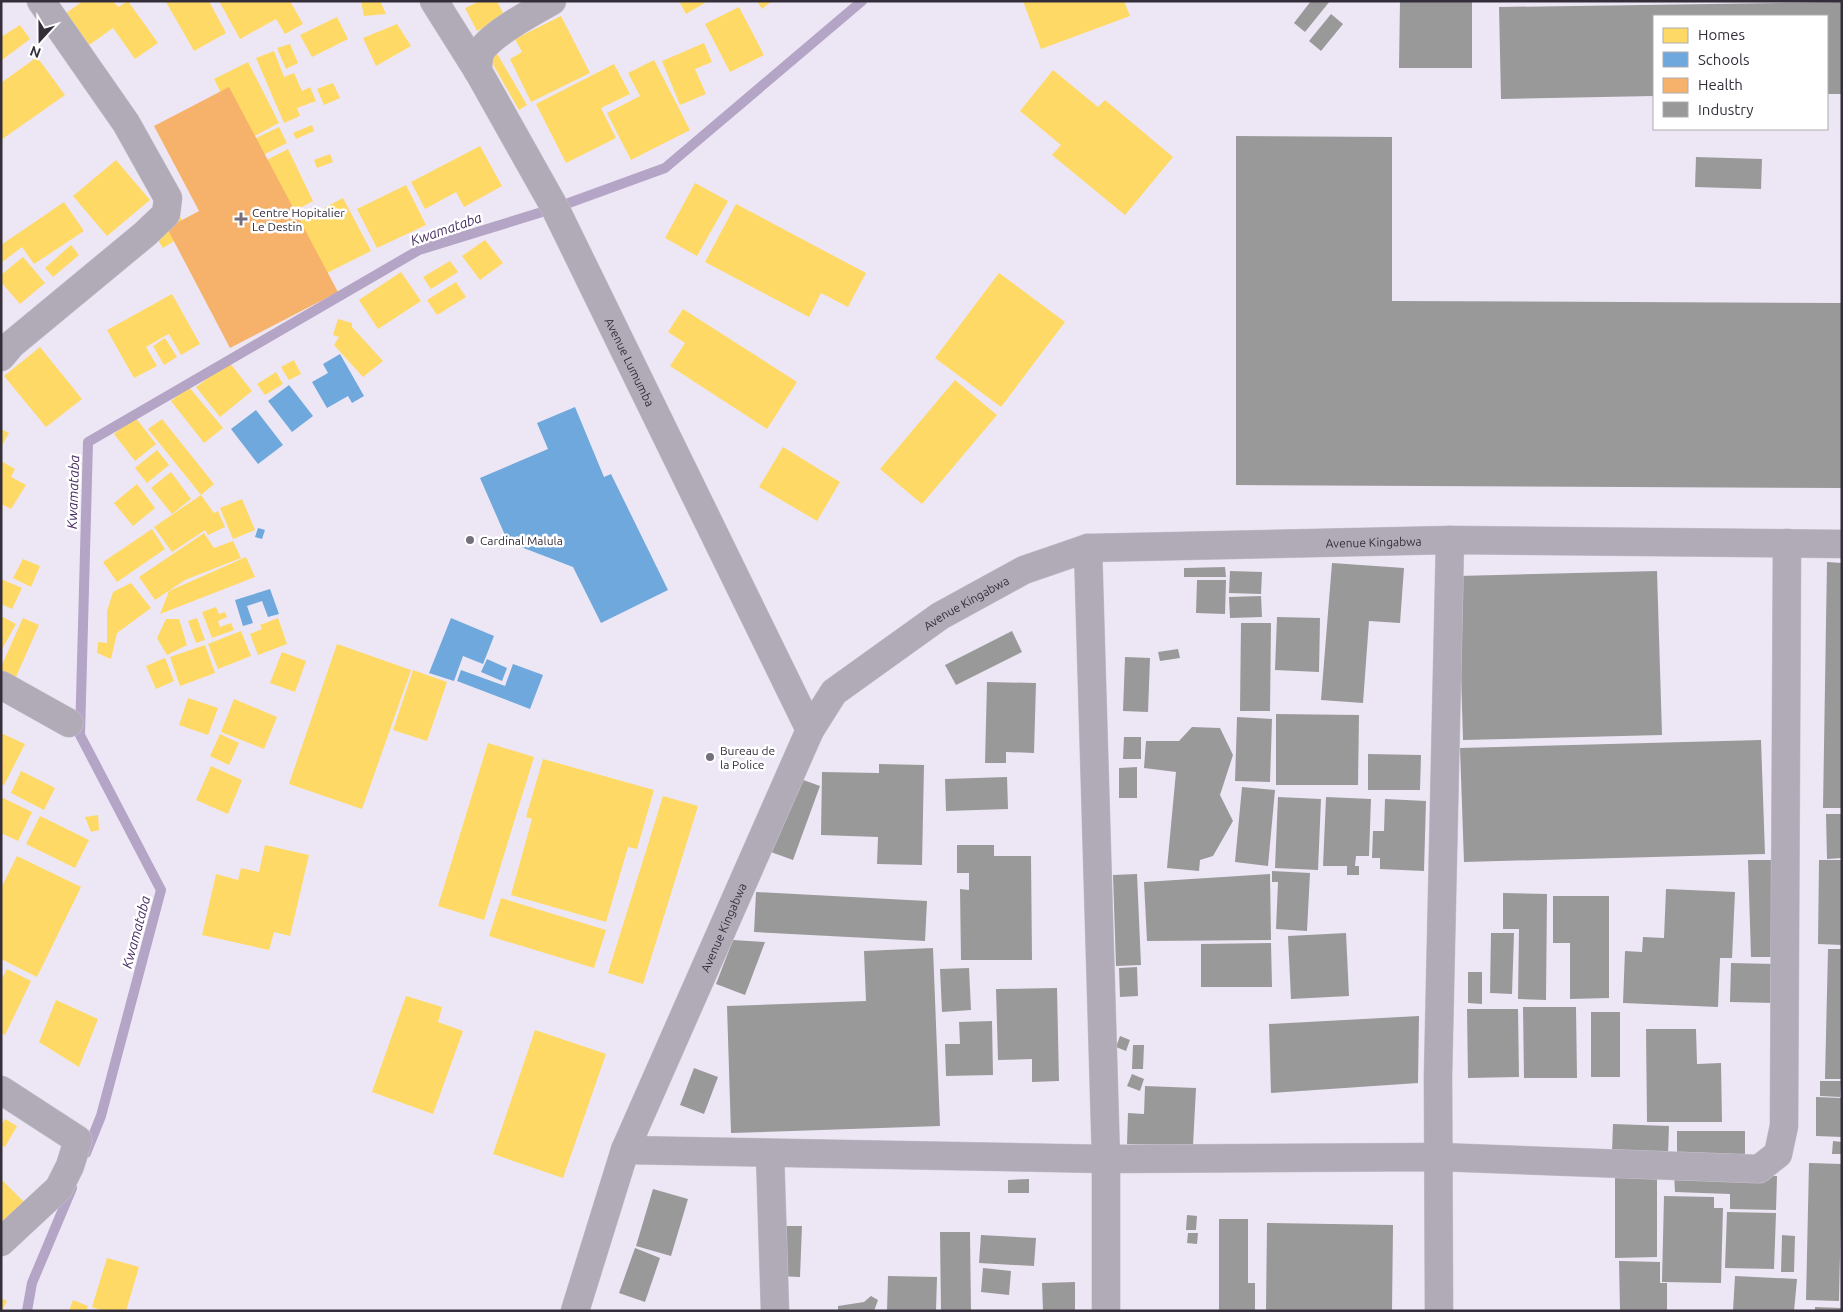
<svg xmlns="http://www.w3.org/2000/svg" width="1843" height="1312" font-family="Ubuntu,sans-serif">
  <rect width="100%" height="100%" fill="#ede7f5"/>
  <g fill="#ffd966">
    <polygon points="83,1 113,1 118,7 128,1 158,43 135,59 113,28 85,48 62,16"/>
    <polygon points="168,1 209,1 226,33 194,51 166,2"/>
    <polygon points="219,1 290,1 303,24 285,34 276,19 240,39"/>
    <polygon points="361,1 380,1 386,14 364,16"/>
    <polygon points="480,1 497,1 505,17 477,31 465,8"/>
    <polygon points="679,1 708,1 686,14"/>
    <polygon points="757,1 772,1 762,9"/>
    <polygon points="1023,1 1124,1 1130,16 1041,49"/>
    <polygon points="739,7 764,55 730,72 705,24"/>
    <polygon points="561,16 590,73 531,102 510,59 522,52 515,39"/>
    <polygon points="337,17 348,39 312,57 300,35"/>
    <polygon points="397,24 411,46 376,66 363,38"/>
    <polygon points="20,25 30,39 2,60 1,37"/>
    <polygon points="704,43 712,62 695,69 706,94 680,105 662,61"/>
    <polygon points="290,44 298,63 286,69 277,48"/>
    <polygon points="495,50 527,105 519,110 487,54"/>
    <polygon points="274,51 284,77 294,73 302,91 310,87 316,101 297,108 300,116 284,123 256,58"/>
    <polygon points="37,57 65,95 1,140 1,83"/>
    <polygon points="654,60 690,130 631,160 607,113 640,96 628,73"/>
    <polygon points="248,62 279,123 245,141 214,79"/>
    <polygon points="614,64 630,94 601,108 616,138 566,163 536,104"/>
    <polygon points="1053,70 1098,107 1105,100 1173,157 1125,215 1052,155 1061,145 1020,111"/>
    <polygon points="333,83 340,98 324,105 317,89"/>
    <polygon points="312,125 314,131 296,139 293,133"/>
    <polygon points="279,127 287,143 263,155 254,139"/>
    <polygon points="480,146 502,186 464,207 456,192 425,209 411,182"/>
    <polygon points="288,149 313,201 281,218 255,166"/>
    <polygon points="330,154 333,162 317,168 314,160"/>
    <polygon points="116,160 150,200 107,236 73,196"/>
    <polygon points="695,183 728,201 697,256 665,238"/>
    <polygon points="406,185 426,225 377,248 357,209"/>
    <polygon points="343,198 371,251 315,279 288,227"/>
    <polygon points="64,202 84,231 34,264 22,247 1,263 1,245"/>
    <polygon points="264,204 293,252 209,301 181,253"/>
    <polygon points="736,204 866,273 848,307 821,293 809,317 705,262"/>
    <polygon points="179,215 189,232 163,248 152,231"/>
    <polygon points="485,240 503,263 480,280 462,256"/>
    <polygon points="71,245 79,255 53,277 45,268"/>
    <polygon points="23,257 45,283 20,304 1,282 1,275"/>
    <polygon points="450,261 458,272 431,289 423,277"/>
    <polygon points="277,268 293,300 252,321 235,288"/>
    <polygon points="401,272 421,301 378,329 359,300"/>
    <polygon points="999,273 1065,322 1001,407 935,358"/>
    <polygon points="456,282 466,297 437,315 427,300"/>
    <polygon points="172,294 200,344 181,355 169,334 163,337 146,347 157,366 134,378 107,330"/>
    <polygon points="683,309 797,382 767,429 670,366 685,343 668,332"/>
    <polygon points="338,319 352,323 352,327 383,361 363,377 334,345 339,337 333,335"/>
    <polygon points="165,338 177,357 164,365 153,346"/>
    <polygon points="40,347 82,399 46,427 4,376"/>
    <polygon points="294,360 301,374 289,380 281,367"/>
    <polygon points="229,362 252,391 220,417 196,387"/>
    <polygon points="276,372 283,384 265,395 257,384"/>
    <polygon points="955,380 997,415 922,504 880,469"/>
    <polygon points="189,387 223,428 204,443 171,401"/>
    <polygon points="135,417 156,444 135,461 114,434"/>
    <polygon points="162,419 214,484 201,495 148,429"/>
    <polygon points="1,429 9,433 1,447"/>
    <polygon points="783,447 840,482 817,521 759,487"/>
    <polygon points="157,450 169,465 147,483 135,468"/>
    <polygon points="1,461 15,469 11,477 26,485 11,509 1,504"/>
    <polygon points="171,472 191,499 172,514 151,488"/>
    <polygon points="137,484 155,508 133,526 114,503"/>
    <polygon points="201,495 214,513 218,511 225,527 208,535 205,530 172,552 154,527"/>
    <polygon points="242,499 255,530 233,539 220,508"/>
    <polygon points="152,529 165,549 117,582 103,562"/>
    <polygon points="204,533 214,548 233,541 241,558 185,580 155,600 139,577"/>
    <polygon points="246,557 255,577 160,614 169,591"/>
    <polygon points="23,559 40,566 31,587 13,578"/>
    <polygon points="1,579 22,588 12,609 1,604"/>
    <polygon points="131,583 151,608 117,633 111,659 97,653 98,642 107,643 107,611 113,592"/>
    <polygon points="216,607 219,614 225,612 227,617 218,621 220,627 231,623 234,630 212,638 202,612"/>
    <polygon points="1,616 16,624 1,651"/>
    <polygon points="23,618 39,625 15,679 1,673 1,667"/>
    <polygon points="197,618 205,640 196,643 188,621"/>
    <polygon points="278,618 287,644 258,655 250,634 262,629 260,625"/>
    <polygon points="166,619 179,619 187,645 167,655 157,638"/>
    <polygon points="241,631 251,656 218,669 208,644"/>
    <polygon points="337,644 411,670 362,809 289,784"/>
    <polygon points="205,645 215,673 180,686 170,657"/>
    <polygon points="282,652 306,661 295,692 270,683"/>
    <polygon points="165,658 174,681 156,689 146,666"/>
    <polygon points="413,670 447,682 427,741 393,730"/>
    <polygon points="188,698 218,708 208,735 179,725"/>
    <polygon points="234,699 277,717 264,749 221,732"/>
    <polygon points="1,733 25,744 4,785 1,784"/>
    <polygon points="220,734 239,743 229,765 210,756"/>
    <polygon points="488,743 534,757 484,920 438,906"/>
    <polygon points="543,759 654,790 637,849 628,847 606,922 511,895 532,819 526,817"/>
    <polygon points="211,766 242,780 228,814 196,800"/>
    <polygon points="21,771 55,788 44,810 11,793"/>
    <polygon points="663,796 698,806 643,984 608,973"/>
    <polygon points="1,797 32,812 18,841 1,833"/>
    <polygon points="98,815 99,830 91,832 85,817"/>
    <polygon points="40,816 89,840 75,868 26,844"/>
    <polygon points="265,845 309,855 290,936 274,932 269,950 202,935 216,874 238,880 241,868 259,872"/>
    <polygon points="17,856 81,887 37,977 1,959 1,888"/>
    <polygon points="501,898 606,930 594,968 489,936"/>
    <polygon points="7,969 31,981 5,1035 1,1033 1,980"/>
    <polygon points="406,996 442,1007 438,1022 463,1031 433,1114 372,1092"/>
    <polygon points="56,1000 98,1019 79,1067 39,1042"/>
    <polygon points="535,1030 606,1054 563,1178 493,1154"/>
    <polygon points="5,1119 17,1126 5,1147 1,1145 1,1125"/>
    <polygon points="1,1179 28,1206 1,1229"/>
    <polygon points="107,1258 139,1267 126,1311 103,1311 92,1307"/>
    <polygon points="1,1298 7,1301 2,1311 1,1311"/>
    <polygon points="73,1300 88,1306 86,1311 69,1311"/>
  </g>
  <g fill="#6fa8dc">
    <polygon points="340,354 364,396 352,403 348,396 327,408 312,382 328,373 323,364"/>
    <polygon points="289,385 313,416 292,432 268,401"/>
    <polygon points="575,407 604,477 611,474 668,590 601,623 573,567 508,542 480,478 548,449 537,423"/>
    <polygon points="256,410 283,445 258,464 231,429"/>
    <polygon points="258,528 265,530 262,539 255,537"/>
    <polygon points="270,589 279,614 268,617 262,601 247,606 253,623 243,626 235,600"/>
    <polygon points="451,618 494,636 483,664 463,656 454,681 429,673"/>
    <polygon points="487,659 507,668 502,681 481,672"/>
    <polygon points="513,664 543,675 530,709 457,681 461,670 505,686"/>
  </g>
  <polygon fill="#f6b26b" points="229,87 338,292 230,348 167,228 199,211 154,126"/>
  <g fill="#999">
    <polygon points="1311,1 1330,1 1305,32 1294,23"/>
    <polygon points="1400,1 1472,1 1472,68 1399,68"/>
    <polygon points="1842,2 1842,94 1827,94 1827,16 1654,16 1654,96 1501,99 1499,7"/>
    <polygon points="1331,14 1343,24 1321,51 1309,41"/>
    <polygon points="1236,136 1392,137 1392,301 1842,303 1842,488 1236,485"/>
    <polygon points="1696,157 1762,159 1761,189 1695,187"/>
    <polygon points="1827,562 1842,563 1842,808 1823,808"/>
    <polygon points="1332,563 1404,568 1400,623 1369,621 1363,703 1321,700"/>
    <polygon points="1225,567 1226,577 1184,577 1184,568"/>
    <polygon points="1230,571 1262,572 1261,594 1229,593"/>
    <polygon points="1657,571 1662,735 1463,740 1458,576"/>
    <polygon points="1197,580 1226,580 1225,614 1196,613"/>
    <polygon points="1261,596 1262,617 1230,618 1229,597"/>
    <polygon points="1277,617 1320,618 1319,672 1275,670"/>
    <polygon points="1241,623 1271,623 1270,711 1240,711"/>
    <polygon points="1012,631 1022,652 956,685 945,665"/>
    <polygon points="1178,649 1180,658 1160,661 1158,652"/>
    <polygon points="1125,657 1150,658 1148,712 1123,711"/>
    <polygon points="987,682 1036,683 1034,753 1006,752 1006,763 985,763"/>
    <polygon points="1276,714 1359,715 1358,785 1276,785"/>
    <polygon points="1237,717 1272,719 1270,782 1235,781"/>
    <polygon points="1192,727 1220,728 1233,755 1220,795 1233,821 1213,856 1200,860 1199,871 1167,868 1176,772 1144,768 1146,741 1179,741"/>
    <polygon points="1124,737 1141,737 1141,759 1123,759"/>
    <polygon points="1761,740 1765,854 1464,862 1460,748"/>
    <polygon points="1368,754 1421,755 1420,790 1368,790"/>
    <polygon points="879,764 924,765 922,865 877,864 878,837 821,835 822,772 879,773"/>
    <polygon points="1137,767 1137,798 1119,798 1119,768"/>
    <polygon points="795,777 820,786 793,860 768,851"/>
    <polygon points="1007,777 1008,809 946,811 945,779"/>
    <polygon points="1242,787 1275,790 1268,866 1235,862"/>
    <polygon points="1278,797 1321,799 1318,870 1275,868"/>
    <polygon points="1326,797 1371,799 1369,856 1356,856 1355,866 1359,866 1359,875 1347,875 1347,866 1323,866"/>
    <polygon points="1385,799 1426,801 1424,871 1380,869 1380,858 1372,858 1373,831 1384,831"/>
    <polygon points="1826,814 1842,814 1842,858 1827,859"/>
    <polygon points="957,845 994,845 994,856 1031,856 1032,960 961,960 960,889 969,890 969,873 957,873"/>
    <polygon points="1748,860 1773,860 1775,957 1751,957"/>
    <polygon points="1819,860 1842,860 1842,945 1818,944"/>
    <polygon points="1272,871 1310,873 1307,931 1276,929 1278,882 1272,882"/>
    <polygon points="1137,874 1141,965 1116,966 1113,875"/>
    <polygon points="1270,874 1271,940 1147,941 1144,882"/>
    <polygon points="1666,889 1735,892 1732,958 1720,958 1718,1007 1623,1003 1625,951 1642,952 1643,937 1664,938"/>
    <polygon points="756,892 927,901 925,941 754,932"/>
    <polygon points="1503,893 1547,894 1546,1000 1518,999 1519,929 1503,929"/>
    <polygon points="1553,896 1609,896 1609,998 1570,999 1570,943 1553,943"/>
    <polygon points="1346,933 1349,996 1291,999 1288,936"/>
    <polygon points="1491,933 1514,933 1512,994 1490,993"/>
    <polygon points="733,940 765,942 745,995 716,984"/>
    <polygon points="1271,943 1272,987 1201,987 1201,944"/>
    <polygon points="933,948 940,1126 731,1133 727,1006 866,1001 864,951"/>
    <polygon points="1828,949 1842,949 1842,1079 1825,1079"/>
    <polygon points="1731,963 1775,964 1774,1003 1730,1002"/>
    <polygon points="1137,967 1138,996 1120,997 1119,968"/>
    <polygon points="969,968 971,1010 942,1012 940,969"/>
    <polygon points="1468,972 1482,972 1482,1004 1468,1003"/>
    <polygon points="1057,988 1059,1081 1032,1082 1032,1059 998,1060 996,989"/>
    <polygon points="1523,1007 1576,1007 1577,1078 1524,1078"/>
    <polygon points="1467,1009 1518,1009 1519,1077 1468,1078"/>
    <rect x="1591" y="1012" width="29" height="65"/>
    <polygon points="1419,1016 1418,1083 1271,1093 1269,1024"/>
    <polygon points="992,1021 993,1075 946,1076 945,1044 960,1044 959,1022"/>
    <polygon points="1646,1029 1696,1029 1697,1064 1721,1063 1722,1122 1647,1122"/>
    <polygon points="1120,1036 1130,1040 1126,1051 1116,1047"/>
    <polygon points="1133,1045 1144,1045 1143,1069 1132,1069"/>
    <polygon points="694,1068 718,1077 704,1114 680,1105"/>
    <polygon points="1132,1074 1144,1079 1140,1091 1127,1086"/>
    <polygon points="1820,1081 1841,1081 1840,1097 1820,1096"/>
    <polygon points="1145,1086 1196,1088 1193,1146 1127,1144 1128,1113 1144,1114"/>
    <polygon points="1816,1097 1842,1098 1842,1137 1816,1136"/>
    <polygon points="1613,1124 1669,1126 1668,1155 1612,1153"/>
    <rect x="1677" y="1131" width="68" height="25"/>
    <polygon points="1833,1141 1842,1142 1842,1154 1832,1154"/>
    <polygon points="1809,1163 1842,1164 1839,1301 1806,1300"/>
    <polygon points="1674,1174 1777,1176 1776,1210 1730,1209 1730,1194 1675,1192"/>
    <polygon points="1615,1177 1657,1177 1657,1257 1615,1258"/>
    <polygon points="1029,1179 1029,1193 1008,1193 1008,1180"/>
    <polygon points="653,1189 688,1199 671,1256 636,1246"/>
    <polygon points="1664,1196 1714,1197 1714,1208 1723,1208 1721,1283 1662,1282"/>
    <polygon points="1727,1212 1776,1213 1774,1269 1725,1268"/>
    <polygon points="1187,1215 1197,1216 1196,1230 1186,1230"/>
    <polygon points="1219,1219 1248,1219 1248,1283 1255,1283 1255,1311 1219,1311"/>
    <polygon points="1267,1223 1393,1225 1392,1311 1266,1311"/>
    <polygon points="777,1226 802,1226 800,1277 776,1276"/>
    <polygon points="940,1232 970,1232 971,1311 941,1311"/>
    <polygon points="1188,1233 1198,1233 1197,1244 1187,1243"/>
    <polygon points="981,1235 1036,1238 1034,1266 979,1263"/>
    <polygon points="1782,1235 1795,1236 1794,1272 1781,1272"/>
    <polygon points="635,1248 660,1258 645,1302 619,1293"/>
    <polygon points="1619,1261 1660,1262 1660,1283 1667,1283 1667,1311 1620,1311"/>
    <polygon points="983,1268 1011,1271 1009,1295 981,1292"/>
    <polygon points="888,1276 937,1277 936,1311 887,1311"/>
    <polygon points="1735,1276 1797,1279 1794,1311 1733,1311"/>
    <polygon points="1075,1282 1075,1311 1043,1311 1042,1283"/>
    <polygon points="871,1296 878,1300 874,1311 838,1311 838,1306 864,1302"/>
    <polygon points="1815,1307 1842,1308 1842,1311 1815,1311"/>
  </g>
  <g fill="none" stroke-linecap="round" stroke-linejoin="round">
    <g stroke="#b4a4c5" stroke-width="10">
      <polyline points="86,1153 101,1116 161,890 80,735 88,442 419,250 555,208 665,168 862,1"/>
      <polyline points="27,1311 32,1283 72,1188"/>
    </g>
    <g stroke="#c8c3cf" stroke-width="29">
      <g id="minor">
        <path d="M478 71C478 65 478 57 481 51 492 33 533 12 552 1"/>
        <polyline points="1,357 12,344 145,234 166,214 168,198 126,123 41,1"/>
        <polyline points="1088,548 1106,1159 1106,1311"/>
        <polyline points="1,685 69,723"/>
        <polyline points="1,1090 78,1140 70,1166 59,1188 1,1242"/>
        <polyline points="625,1150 1106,1159 1439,1157 1759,1169 1778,1154 1784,1126 1787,543"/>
        <polyline points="770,1153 775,1311"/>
        <polyline points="1439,1311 1438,1076 1450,540"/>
      </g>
    </g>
    <g stroke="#c8c3cf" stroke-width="29">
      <g id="tertiary">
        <path id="s1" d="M434 1 478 71 555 208 810 730"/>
        <path id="s2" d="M575 1311 625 1150 810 730 834 692 940 616 1024 570 1088 548 1450 540 1842 544"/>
      </g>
    </g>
    <use href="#minor" stroke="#b1abb8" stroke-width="28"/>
    <use href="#tertiary" stroke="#b1abb8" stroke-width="28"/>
  </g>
  <g fill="#756f7c" stroke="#fff" stroke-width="2">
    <path d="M238.5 211.5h5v5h5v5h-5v5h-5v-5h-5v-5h5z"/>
    <circle cx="470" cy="540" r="5"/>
    <circle cx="710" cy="757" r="5"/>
  </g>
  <g text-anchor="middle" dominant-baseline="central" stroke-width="5" stroke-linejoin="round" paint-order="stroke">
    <g font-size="12" fill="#342e3b" stroke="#fff" text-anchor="start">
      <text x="252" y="212">Centre Hopitalier<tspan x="252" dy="14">Le Destin</tspan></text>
      <text x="480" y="540">Cardinal Malula</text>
      <text x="720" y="750">Bureau de<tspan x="720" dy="14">la Police</tspan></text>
    </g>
    <g font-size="12" fill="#342e3b" stroke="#fff">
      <text stroke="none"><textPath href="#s1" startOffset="411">Avenue Lumumba</textPath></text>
      <text stroke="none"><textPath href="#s2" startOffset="1252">Avenue Kingabwa</textPath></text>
      <text stroke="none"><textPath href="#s2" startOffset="832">Avenue Kingabwa</textPath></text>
      <text stroke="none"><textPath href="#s2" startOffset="412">Avenue Kingabwa</textPath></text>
    </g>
    <g font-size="14" font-style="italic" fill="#492e64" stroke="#fff">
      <text transform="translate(446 229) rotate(-19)">Kwamataba</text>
      <text transform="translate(73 492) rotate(-88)">Kwamataba</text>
      <text transform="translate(136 932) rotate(-75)">Kwamataba</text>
    </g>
  </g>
  <rect width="1843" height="1312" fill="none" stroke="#342e3b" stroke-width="5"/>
  <rect x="1653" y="15" width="175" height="115" fill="#ffffff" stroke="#aeabb1"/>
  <rect x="1663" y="28" width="25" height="15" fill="#ffd966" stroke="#aeabb1"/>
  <text x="1698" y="40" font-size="15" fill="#342e3b">Homes</text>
  <rect x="1663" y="52" width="25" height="15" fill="#6fa8dc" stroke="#aeabb1"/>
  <text x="1698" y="65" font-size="15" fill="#342e3b">Schools</text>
  <rect x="1663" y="78" width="25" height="15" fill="#f6b26b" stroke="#aeabb1"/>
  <text x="1698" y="90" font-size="15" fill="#342e3b">Health</text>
  <rect x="1663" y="102" width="25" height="15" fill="#999999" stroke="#aeabb1"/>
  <text x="1698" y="115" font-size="15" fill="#342e3b">Industry</text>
  <g transform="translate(40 40) rotate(201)" stroke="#ffffff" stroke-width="4" paint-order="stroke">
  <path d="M0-4L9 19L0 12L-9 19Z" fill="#342e3b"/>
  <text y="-8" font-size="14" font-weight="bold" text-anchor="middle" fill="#342e3b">N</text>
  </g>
</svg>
